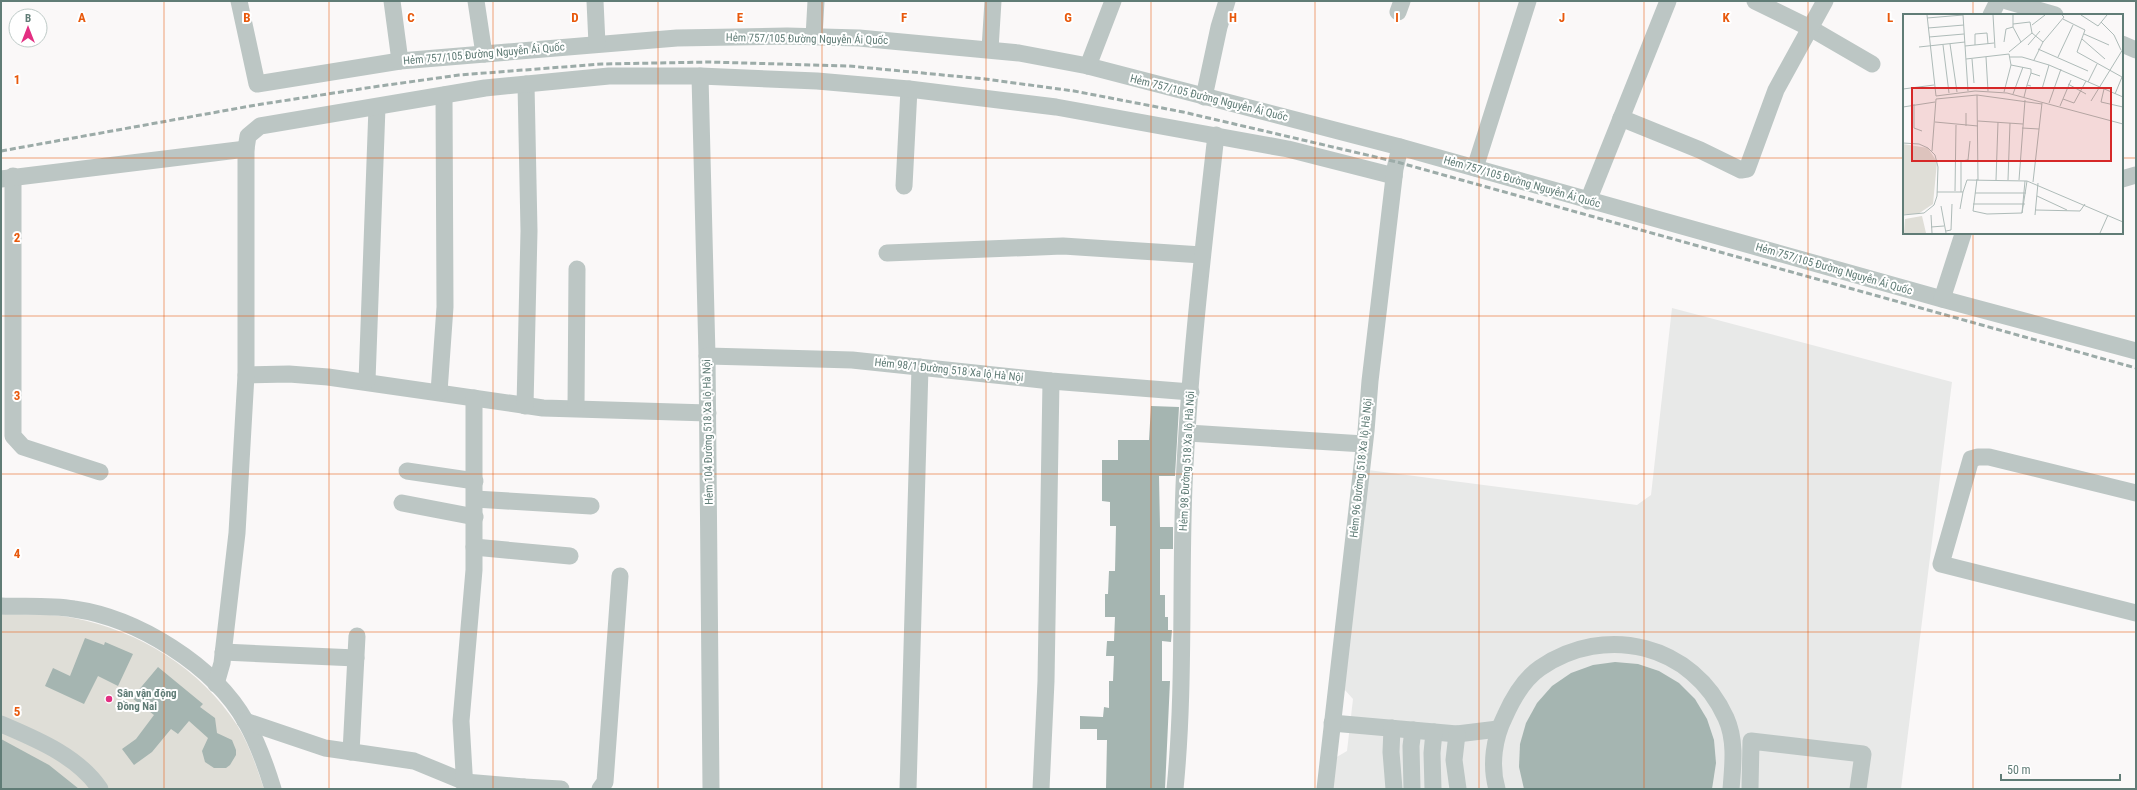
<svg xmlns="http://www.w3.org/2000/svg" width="2137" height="790" font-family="'Roboto Condensed',sans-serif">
  <rect width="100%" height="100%" fill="#faf8f8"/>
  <polygon fill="#e8e9e8" points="1672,308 1952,382 1901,789 1331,789 1335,758 1347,751 1353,699 1344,689 1368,470 1637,505 1651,495"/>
  <path fill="#dfded7" d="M1 614C24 615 51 613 74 618 139 631 200 668 237 725 249 744 257 768 264 789H1Z"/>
  <g fill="#a5b5b1">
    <polygon points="1151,406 1179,407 1175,476 1159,476 1160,527 1173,527 1173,549 1160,549 1160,595 1165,595 1165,617 1168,617 1168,630 1172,630 1171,642 1162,641 1162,681 1170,681 1165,789 1106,789 1107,740 1097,740 1097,729 1080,729 1080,716 1103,717 1104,707 1109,708 1109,681 1113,681 1114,656 1106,656 1107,641 1114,641 1115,617 1105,617 1105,594 1108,594 1109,571 1115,571 1116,526 1110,526 1110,502 1102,501 1102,460 1118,460 1118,440 1149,440"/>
    <polygon points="85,638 104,645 105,642 133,654 118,686 98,676 84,704 45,686 53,668 70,676"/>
    <polygon points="1615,662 1638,664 1659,671 1679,683 1695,699 1707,719 1714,740 1716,763 1712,789 1524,789 1519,767 1520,744 1526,723 1537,703 1552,686 1571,673 1593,665"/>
    <polygon points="158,667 203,704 200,707 215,718 217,733 232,740 236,750 236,755 230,765 226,768 214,768 205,762 202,751 208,738 189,721 178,734 171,729 152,752 134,765 122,749 136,739 154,715 132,698"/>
    <polygon points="1,739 49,765 79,789 1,789"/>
  </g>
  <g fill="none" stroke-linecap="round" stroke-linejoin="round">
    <g stroke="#bcc6c4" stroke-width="17">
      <polyline points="239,1 257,84 400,61 677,38 787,36 859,38 1019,53 1088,66 1400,147 1942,299 2136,351"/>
      <polyline points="392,1 400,61"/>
      <polyline points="476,1 484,54"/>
      <polyline points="595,1 597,44"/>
      <polyline points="1755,1 1810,28 1872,64"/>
      <polyline points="2007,1 2055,15"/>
      <polyline points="1398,12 1402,1"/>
      <polyline points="1991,15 1998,1"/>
      <polyline points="814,37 816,1"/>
      <polyline points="2122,44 2136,50"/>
      <polyline points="990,49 993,1"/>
      <polyline points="1088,66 1113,1"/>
      <polyline points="700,76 707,356 711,789"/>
      <polyline points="1204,97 1219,27 1227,1"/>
      <polyline points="1621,118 1700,150 1741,170 1747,169 1776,90 1825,1"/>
      <polyline points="1475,168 1528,1"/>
      <polyline points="13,176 13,436 23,447 100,472"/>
      <polyline points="1,179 246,149"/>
      <polyline points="2122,179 2136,175"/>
      <polyline points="904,186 909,89"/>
      <polyline points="1588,201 1668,1"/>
      <polyline points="887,253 1063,246 1202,255"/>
      <polyline points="1942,299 1963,234"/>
      <polyline points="707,356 852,360 1051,381 1191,392"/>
      <polyline points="246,375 289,374 328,377 543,408 708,413"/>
      <polyline points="367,381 377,107"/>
      <polyline points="439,392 445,307 444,95"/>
      <polyline points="525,406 529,231 526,84"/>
      <polyline points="576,408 577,269"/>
      <polyline points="1188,433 1364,444"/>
      <polyline points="407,471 475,481"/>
      <polyline points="2136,493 1989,457 1978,457 1971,459 1941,564 2136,613"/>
      <polyline points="475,499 591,506"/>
      <polyline points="402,503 475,517"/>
      <polyline points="474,547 570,556"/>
      <path d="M1 606C25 607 50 605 74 609 137 618 214 665 246 722 258 743 266 766 273 789"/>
      <polyline points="223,652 356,658"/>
      <polyline points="216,684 222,663 237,533 246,375 246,149 248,136 260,126 485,88 609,76 700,76 817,81 909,89 1056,107 1288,149 1394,176"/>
      <polyline points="245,721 325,748 414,761 465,782 524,787"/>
      <polyline points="1332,723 1457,734 1498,729"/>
      <path d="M1 724C36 739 78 756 100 789"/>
      <polyline points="1392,728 1391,752 1394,789"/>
      <polyline points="1457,734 1454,760 1458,789"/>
      <polyline points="351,752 357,636"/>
      <polyline points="465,789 461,721 474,570 474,398"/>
      <polyline points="524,789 524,787 561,789"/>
      <polyline points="600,789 605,782 620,576"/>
      <polyline points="908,789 920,367"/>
      <polyline points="1041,789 1046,681 1051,381"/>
      <path d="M1175 789C1185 688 1180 587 1184 486 1189 370 1203 250 1216 135"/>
      <polyline points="1325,789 1366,431 1370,381 1395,169 1400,147"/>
      <polyline points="1412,789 1411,746 1413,730"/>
      <polyline points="1433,789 1432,753 1434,732"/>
      <path d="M1497 789C1490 765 1494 738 1505 716 1513 698 1524 679 1540 668 1605 623 1693 644 1726 718 1736 740 1733 765 1731 789"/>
      <polyline points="1750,789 1751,741 1863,754 1858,789"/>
    </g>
    <polyline stroke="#9caba8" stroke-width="3" stroke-dasharray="6 3" stroke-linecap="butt" points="1,151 256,105 373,87 459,75 602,64 709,62 849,66 985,79 1074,91 1183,112 1397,162 2136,368"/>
  </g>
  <path fill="none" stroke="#e8590c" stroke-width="1" stroke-opacity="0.55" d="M164 1V789M329 1V789M493 1V789M658 1V789M822 1V789M986 1V789M1151 1V789M1315 1V789M1479 1V789M1644 1V789M1808 1V789M1973 1V15M1 158H1904M2122 158H2136M1973 233V789M1 316H2136M1 474H2136M1 632H2136"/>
  <circle fill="#e32f82" stroke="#fff" stroke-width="1.5" cx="109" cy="699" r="4"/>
  <g text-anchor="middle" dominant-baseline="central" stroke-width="4" stroke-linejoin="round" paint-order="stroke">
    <g font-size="11" fill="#607c76" stroke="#fff">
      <text transform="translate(807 39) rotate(1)">Hẻm 757/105 Đường Nguyễn Ái Quốc</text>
      <text transform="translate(484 54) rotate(-5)">Hẻm 757/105 Đường Nguyễn Ái Quốc</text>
      <text transform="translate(1209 98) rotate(14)">Hẻm 757/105 Đường Nguyễn Ái Quốc</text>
      <text transform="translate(1522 182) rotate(16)">Hẻm 757/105 Đường Nguyễn Ái Quốc</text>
      <text transform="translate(1834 269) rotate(16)">Hẻm 757/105 Đường Nguyễn Ái Quốc</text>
      <text transform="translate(949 370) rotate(6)">Hẻm 98/1 Đường 518 Xa lộ Hà Nội</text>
      <text transform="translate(708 432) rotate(-91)">Hẻm 104 Đường 518 Xa lộ Hà Nội</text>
      <text transform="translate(1187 461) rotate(-87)">Hẻm 98 Đường 518 Xa lộ Hà Nội</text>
      <text transform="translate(1361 468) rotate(-84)">Hẻm 96 Đường 518 Xa lộ Hà Nội</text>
    </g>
    <g font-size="11" font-weight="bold" fill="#607c76" stroke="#fff" text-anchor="start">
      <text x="117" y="693">Sân vận động<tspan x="117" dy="13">Đồng Nai</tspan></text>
    </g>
  </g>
  <g transform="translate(1903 14)">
    <rect width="220" height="220" fill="#faf8f8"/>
    <path d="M0 130 25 134 34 148 30 190 15 200H0ZM19 202 23 219H1L2 205Z" fill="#dfded7"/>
    <path fill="none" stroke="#aebbb8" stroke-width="1" d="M24 1 33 82 72 77 104 79 220 110M60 1 65 77M90 1 92 34M110 1V13L118 28M178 1 195 12 204 1M24 4 60 1M160 5 182 16 174 38 219 63M198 8 211 21 218 36M129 11 142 1M25 14 61 11M129 19 140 28M181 20 206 31M26 23 61 20M179 25 202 45M101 28 103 15 110 13M47 30 54 78M40 31 46 79M72 31V20L84 19 85 30M125 31 137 17M62 32 91 29M16 33 62 28M135 35 185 57M106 38 129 19 127 8 110 10M83 43 85 77M107 43H119L146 51 220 83M155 43 170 11M63 45 106 40 108 51 101 78M69 45 71 69M131 46 140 28 161 3 159 1M108 51 128 55V59L137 62M128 59 124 71 128 72M185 68 194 50M165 70 183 80M0 75 31 71M139 75 146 51M201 75 198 88 220 93M110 80 120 53M212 80 219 63M74 81 75 166M121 83 124 71M160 85 171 89 183 67M188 87 220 35M146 89 158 55M11 90V114L19 117M157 92 168 66M0 93 32 88M75 107 120 110M32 108 75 112M63 112V99M119 114 136 115M0 129 16 130 25 134 32 141 35 153 34 182 31 191 21 199 0 201M29 137 33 85 74 81 139 90M74 165 70 197 84 200 119 199M93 166 95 108M105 166 107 109M116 166 122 86M130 168 139 89M52 177 53 111M34 178H60L64 166 124 167 220 208M58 178V147L65 146 67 127M72 179H123M134 182 164 196M70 190H122M38 192 43 219M57 195 60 178M133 196 177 197 182 190M119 199 124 167M119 199 122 167M28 201 29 219M132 201 135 169M28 213 41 212M43 217 48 216 49 190M197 219 205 201"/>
    <path fill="#d62828" fill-opacity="0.15" stroke="#d62828" stroke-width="2" d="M9 74H208V147H9Z"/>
    <rect width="220" height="220" fill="none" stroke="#607c76" stroke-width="2"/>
  </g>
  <g font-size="13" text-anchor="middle" font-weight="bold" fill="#e8590c" stroke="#fff" stroke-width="4" stroke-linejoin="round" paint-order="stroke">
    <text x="82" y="22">A</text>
    <text x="247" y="22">B</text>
    <text x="411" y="22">C</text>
    <text x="575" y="22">D</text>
    <text x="740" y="22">E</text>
    <text x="904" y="22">F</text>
    <text x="1068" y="22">G</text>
    <text x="1233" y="22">H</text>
    <text x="1397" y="22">I</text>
    <text x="1562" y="22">J</text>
    <text x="1726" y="22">K</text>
    <text x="1890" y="22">L</text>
    <text x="17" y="84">1</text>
    <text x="17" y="242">2</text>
    <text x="17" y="400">3</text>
    <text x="17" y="558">4</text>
    <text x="17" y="716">5</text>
  </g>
  <rect width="2137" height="790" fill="none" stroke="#607c76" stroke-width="4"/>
  <g transform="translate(28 28)"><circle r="19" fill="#ffffff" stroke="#bfcbc8"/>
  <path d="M0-3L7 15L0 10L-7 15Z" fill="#e32f82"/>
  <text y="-6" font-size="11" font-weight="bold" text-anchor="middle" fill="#607c76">B</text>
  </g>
  <path d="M2001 774v6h119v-6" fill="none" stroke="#607c76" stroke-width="2"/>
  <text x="2007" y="774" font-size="12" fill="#607c76" stroke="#ffffff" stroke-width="3" paint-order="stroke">50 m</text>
</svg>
